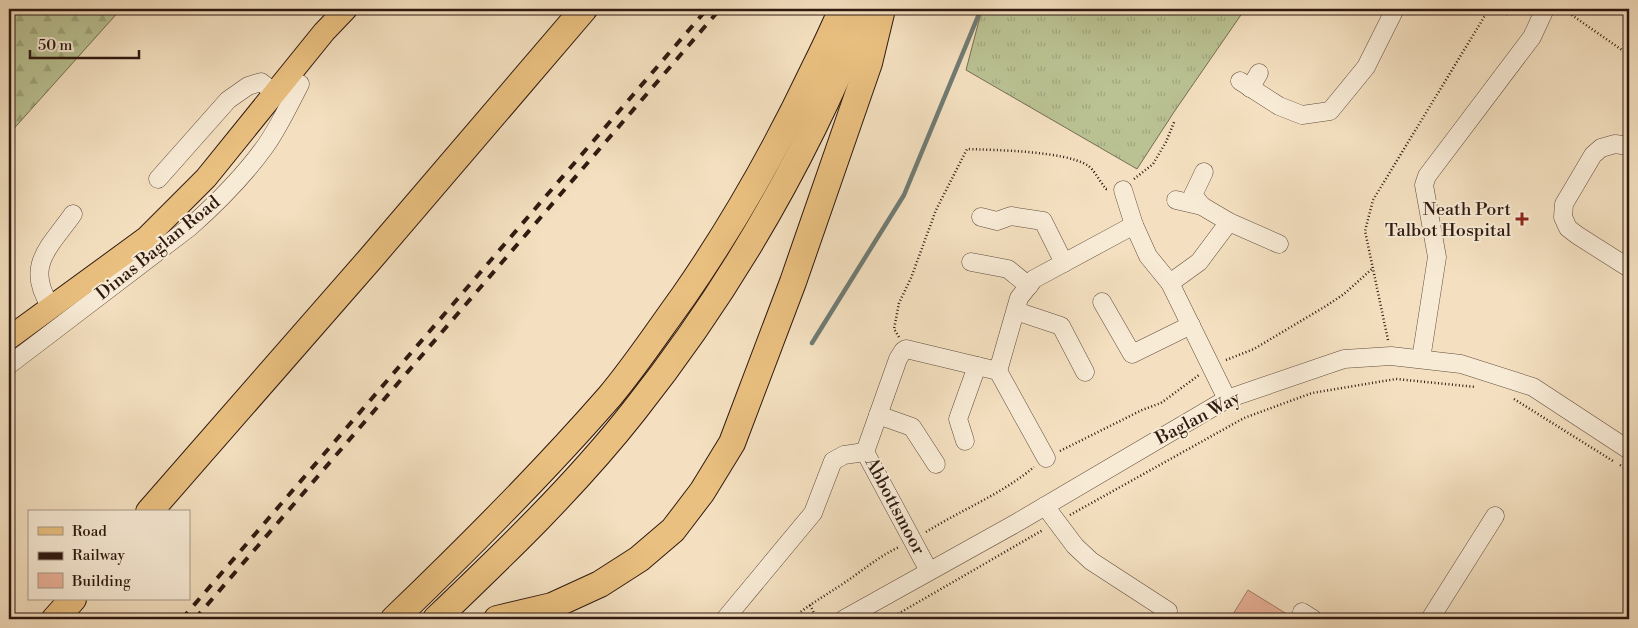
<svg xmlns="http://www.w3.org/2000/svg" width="1638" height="628" font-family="'Libre Bodoni',serif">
  <defs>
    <pattern id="grass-tufts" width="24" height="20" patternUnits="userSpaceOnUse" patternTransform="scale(1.25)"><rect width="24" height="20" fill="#bac293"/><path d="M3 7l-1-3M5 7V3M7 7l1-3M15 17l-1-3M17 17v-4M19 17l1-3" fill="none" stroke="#a0a67e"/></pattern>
    <pattern id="forest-firs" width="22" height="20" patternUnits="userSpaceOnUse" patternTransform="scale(1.25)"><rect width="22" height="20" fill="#bac293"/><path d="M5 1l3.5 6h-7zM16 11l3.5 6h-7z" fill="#a0a67e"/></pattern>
  </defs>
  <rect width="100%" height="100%" fill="#f4e0c0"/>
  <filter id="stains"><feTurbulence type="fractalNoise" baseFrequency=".004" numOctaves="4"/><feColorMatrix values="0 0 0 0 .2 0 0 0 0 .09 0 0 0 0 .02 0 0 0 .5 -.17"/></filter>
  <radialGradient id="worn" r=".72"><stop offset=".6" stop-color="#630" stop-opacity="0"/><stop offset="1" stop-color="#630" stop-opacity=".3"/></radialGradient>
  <polygon fill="url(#grass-tufts)" stroke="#746e52" points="982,9 1245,9 1174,112 1137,169 966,70"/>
  <polygon fill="url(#forest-firs)" stroke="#746e52" points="9,9 121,9 9,134"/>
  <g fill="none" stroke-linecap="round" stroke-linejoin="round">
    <polyline stroke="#707b73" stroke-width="4.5" points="812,343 904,195 981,9"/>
  </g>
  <polygon fill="#eab299" stroke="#a47d6b" points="1248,590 1295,619 1230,619"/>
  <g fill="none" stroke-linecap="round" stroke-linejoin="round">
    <g stroke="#604b3c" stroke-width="19">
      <g id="minor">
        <polyline points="1240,81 1279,106 1302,115 1330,111 1366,67 1395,9"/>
        <polyline points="1250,88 1259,73"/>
        <polyline points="1629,146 1615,144 1601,148 1593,155 1564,204 1563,217 1568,228 1577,235 1629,268"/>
        <polyline points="158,179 228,100 248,86 261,82 275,93"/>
        <polyline points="1123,190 1134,225"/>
        <polyline points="1176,200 1202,206 1193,195 1204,172"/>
        <polyline points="1202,206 1229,222 1279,244"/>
        <polyline points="981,217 997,221 1011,216 1043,221 1064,263"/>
        <polyline points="971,262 1008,269 1029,286"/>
        <polyline points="1170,283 1199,262 1229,222"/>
        <polyline points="1102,302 1132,354 1191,325"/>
        <path d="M51 307C24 266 49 248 73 214"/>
        <polyline points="1016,311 1061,326 1085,372"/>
        <polyline points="1421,359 1437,257 1424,185 1427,176 1532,37 1545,9"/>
        <path d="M9 365 190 227C217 203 243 177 264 148 278 129 289 105 300 84"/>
        <polyline points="998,371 1046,458"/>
        <polyline points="878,415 912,427 936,464"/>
        <polyline points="965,441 958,419 977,366"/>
        <polyline points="1045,506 1075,546 1091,561 1168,611"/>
        <polyline points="929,571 865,452 898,359 903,351 906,349 998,371 1019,298 1034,279 1134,225 1148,256 1170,283 1227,399"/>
        <polyline points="1302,612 1313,619"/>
        <polyline points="725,619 813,513 833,461 844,455 865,452"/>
        <polyline points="844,619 1018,522 1227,399 1344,359 1391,356 1461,364 1533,387 1629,450"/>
        <polyline points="1430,619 1495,516"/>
      </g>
    </g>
    <g stroke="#2e1910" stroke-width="24">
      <polyline id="major" points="9,338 146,238 206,178 324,32 346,9"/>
    </g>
    <g stroke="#2e1910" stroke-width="28">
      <g id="highway">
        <polyline points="149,512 371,258 584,9"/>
        <polyline points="55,619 73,599"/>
        <path d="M394 619C469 547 542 474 610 396 636 365 659 330 683 297 733 225 775 151 813 71 823 51 833 30 842 9"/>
        <path d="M436 619C505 553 575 486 634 411 730 290 809 152 866 9"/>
        <polyline points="497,619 552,606 600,584 639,559 673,530 702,492 732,443 793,282 869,63 882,9"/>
      </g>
    </g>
    <g stroke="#2e1910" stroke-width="2.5" stroke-dasharray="1 2.5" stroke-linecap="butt">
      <polyline points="1505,9 1504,13 1509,15 1516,9"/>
      <polyline points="1563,9 1629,55"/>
      <polyline points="1134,179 1153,164 1166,142 1175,120"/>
      <path d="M899 337 894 329 899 303 911 278 936 210 967 149C995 150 1064 151 1087 165 1094 169 1100 182 1106 189H1108"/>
      <polyline points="1388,340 1365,231 1373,200 1489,9"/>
      <polyline points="1226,360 1254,349 1326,306 1344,294 1373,268"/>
      <polyline points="1514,399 1613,461"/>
      <polyline points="1060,451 1142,410 1161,403 1199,375"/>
      <polyline points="1620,465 1629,471"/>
      <polyline points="1070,515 1244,418 1312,393 1396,379 1476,387"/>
      <path d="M926 532C961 510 1002 494 1034 467"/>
      <polyline points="810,605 817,619"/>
      <path d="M798 614C813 602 828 594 844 583 862 571 878 557 899 547"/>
      <polyline points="889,619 1043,530"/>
    </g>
    <use href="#minor" stroke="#f8ebd6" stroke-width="18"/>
    <use href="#major" stroke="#eac080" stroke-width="22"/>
    <use href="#highway" stroke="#eac080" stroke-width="26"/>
    <g stroke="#2e1910" stroke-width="4" stroke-dasharray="9 9" stroke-linecap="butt">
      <polyline points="182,619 707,9"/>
      <polyline points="195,619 720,9"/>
    </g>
  </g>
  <path fill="#8f2418" stroke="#f8ebd6" stroke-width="2" d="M1519.5 211.5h5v5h5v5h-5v5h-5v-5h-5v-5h5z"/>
  <g text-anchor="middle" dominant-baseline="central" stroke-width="4" stroke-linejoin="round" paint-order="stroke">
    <g font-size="18" fill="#2e1910" stroke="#f8ebd6" text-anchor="end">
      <text x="1511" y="209">Neath Port<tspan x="1511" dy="21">Talbot Hospital</tspan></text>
    </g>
    <g font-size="18" fill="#2e1910" stroke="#f8ebd6">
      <text transform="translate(158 248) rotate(-39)">Dinas Baglan Road</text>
      <text transform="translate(1198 418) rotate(-28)">Baglan Way</text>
      <text transform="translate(895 506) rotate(62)">Abbottsmoor</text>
    </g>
  </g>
  <rect width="1638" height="628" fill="none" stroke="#f4e0c0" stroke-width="30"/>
  <rect x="10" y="10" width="1618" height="608" fill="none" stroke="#2e1910" stroke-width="2.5"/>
  <rect x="15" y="15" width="1608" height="598" fill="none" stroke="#2e1910"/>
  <rect x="28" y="510" width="162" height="90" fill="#f8ebd6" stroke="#a79787"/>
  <rect x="38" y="527" width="25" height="8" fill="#eac080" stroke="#a79787"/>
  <text x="72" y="536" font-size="15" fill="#2e1910">Road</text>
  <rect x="38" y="552" width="25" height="8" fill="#2e1910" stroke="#a79787"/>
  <text x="72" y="560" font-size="15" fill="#2e1910">Railway</text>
  <rect x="38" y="573" width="25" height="15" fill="#eab299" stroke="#a79787"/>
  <text x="72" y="586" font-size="15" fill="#2e1910">Building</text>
  <path d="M30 50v8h109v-8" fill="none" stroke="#2e1910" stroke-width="2.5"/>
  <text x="38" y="50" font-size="15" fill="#2e1910" stroke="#f8ebd6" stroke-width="4" paint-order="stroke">50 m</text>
  <rect width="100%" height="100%" filter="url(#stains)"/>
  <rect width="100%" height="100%" fill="url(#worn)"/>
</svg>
